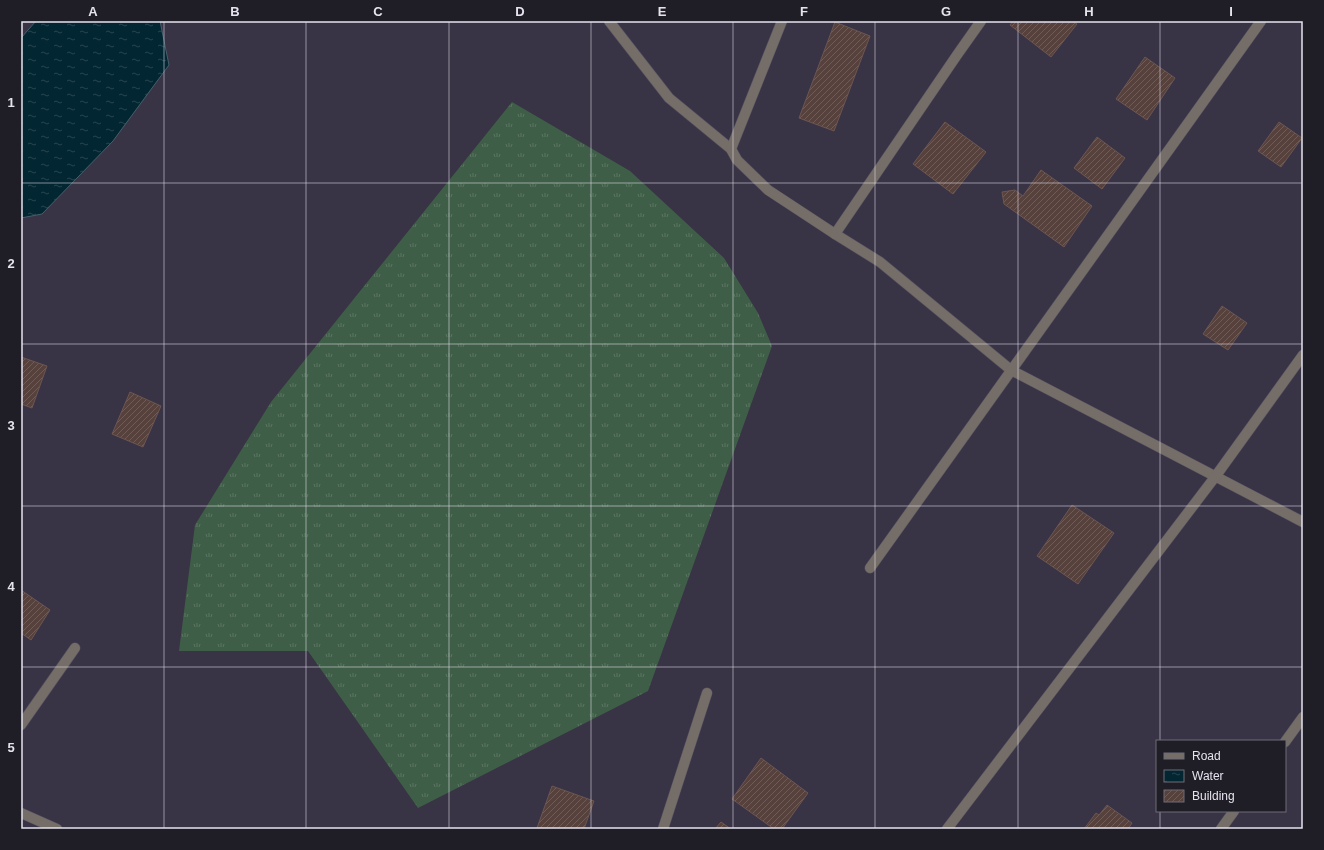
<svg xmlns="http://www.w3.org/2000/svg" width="1324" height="850" font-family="Arial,sans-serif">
  <defs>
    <pattern id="grass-tufts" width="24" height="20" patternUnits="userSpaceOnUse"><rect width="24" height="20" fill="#3f5e47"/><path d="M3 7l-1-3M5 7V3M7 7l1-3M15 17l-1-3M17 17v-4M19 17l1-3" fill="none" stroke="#5b7562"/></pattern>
    <pattern id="water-ripples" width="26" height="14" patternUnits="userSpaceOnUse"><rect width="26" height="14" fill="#022632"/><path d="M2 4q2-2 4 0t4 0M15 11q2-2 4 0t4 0" fill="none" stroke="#274550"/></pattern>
    <pattern id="building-hatch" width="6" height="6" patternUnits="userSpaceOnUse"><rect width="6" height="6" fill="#57413d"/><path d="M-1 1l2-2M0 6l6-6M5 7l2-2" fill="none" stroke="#6f5c59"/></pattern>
  </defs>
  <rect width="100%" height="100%" fill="#383345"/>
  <polygon fill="url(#grass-tufts)" points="512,102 630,171 724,258 758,313 772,346 648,691 418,808 308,651 179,651 195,525 271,402"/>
  <polygon fill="url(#water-ripples)" stroke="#465f6b" points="36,21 160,21 169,65 113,141 42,214 21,218 21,38"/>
  <g fill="url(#building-hatch)" stroke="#6d5651">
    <polygon points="1013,21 1073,21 1077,24 1051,57 1010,25"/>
    <polygon points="835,22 870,36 834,131 799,118"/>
    <polygon points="1145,57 1175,78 1147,120 1116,99"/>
    <polygon points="945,122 986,152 953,194 913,164"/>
    <polygon points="1279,122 1302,138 1281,167 1258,151"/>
    <polygon points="1097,137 1125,158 1102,189 1074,168"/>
    <polygon points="1041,170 1092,206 1064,247 1004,204 1002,192 1015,190 1023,196"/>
    <polygon points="1222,306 1247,323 1228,350 1203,334"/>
    <polygon points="21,357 47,366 32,408 21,404"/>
    <polygon points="130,392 161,406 143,447 112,434"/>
    <polygon points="1072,505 1114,533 1078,584 1037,556"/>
    <polygon points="21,590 50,610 31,640 21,633"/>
    <polygon points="761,758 808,793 782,829 774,829 732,799"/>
    <polygon points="552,786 594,801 584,829 537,828"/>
    <polygon points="1107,805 1132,823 1128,829 1084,829 1096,813 1099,815"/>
    <polygon points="721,822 731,829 715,829"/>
  </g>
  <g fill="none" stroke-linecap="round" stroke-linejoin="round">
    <g stroke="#544f60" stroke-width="11">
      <g id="minor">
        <polyline points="609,21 669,98 731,149 737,160 768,190 835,234 880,262 1011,370 1303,522"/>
        <polyline points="731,149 782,21"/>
        <polyline points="835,234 957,55 981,21"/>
        <polyline points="870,568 1261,21"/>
        <polyline points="21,725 75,648"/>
        <polyline points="1285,742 1303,717"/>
        <polyline points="21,813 57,829"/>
        <polyline points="663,829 707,693"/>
        <polyline points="947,829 1215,477 1303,355"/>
        <polyline points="1221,829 1234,811"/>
      </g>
    </g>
    <use href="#minor" stroke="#756d67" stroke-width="10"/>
  </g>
  <path fill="none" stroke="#e6e3ef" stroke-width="1" stroke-opacity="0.55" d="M164 21V829M306 21V829M449 21V829M591 21V829M733 21V829M875 21V829M1018 21V829M1160 21V741M21 183H1303M21 344H1303M21 506H1303M21 667H1303M1160 811V829"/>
  <rect width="1324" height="850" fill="none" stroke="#1f1d25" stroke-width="44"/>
  <rect x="1156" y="740" width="130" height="72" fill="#1f1d25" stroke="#6f6c76"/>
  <rect x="1164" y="753" width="20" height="6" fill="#756d67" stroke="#6f6c76"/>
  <text x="1192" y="760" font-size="12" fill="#e6e3ef">Road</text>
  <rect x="1164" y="770" width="20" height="12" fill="url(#water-ripples)" stroke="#6f6c76"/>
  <text x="1192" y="780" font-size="12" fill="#e6e3ef">Water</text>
  <rect x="1164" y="790" width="20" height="12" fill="url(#building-hatch)" stroke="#6f6c76"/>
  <text x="1192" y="800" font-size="12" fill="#e6e3ef">Building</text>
  <rect x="22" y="22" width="1280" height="806" fill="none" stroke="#e6e3ef" stroke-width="1.5"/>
  <g font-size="13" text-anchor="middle" font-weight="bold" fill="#e6e3ef">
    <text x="93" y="16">A</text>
    <text x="235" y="16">B</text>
    <text x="378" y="16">C</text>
    <text x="520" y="16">D</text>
    <text x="662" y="16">E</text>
    <text x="804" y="16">F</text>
    <text x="946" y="16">G</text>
    <text x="1089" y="16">H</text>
    <text x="1231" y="16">I</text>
    <text x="11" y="107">1</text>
    <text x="11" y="268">2</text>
    <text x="11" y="430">3</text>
    <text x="11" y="591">4</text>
    <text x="11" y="752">5</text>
  </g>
</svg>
